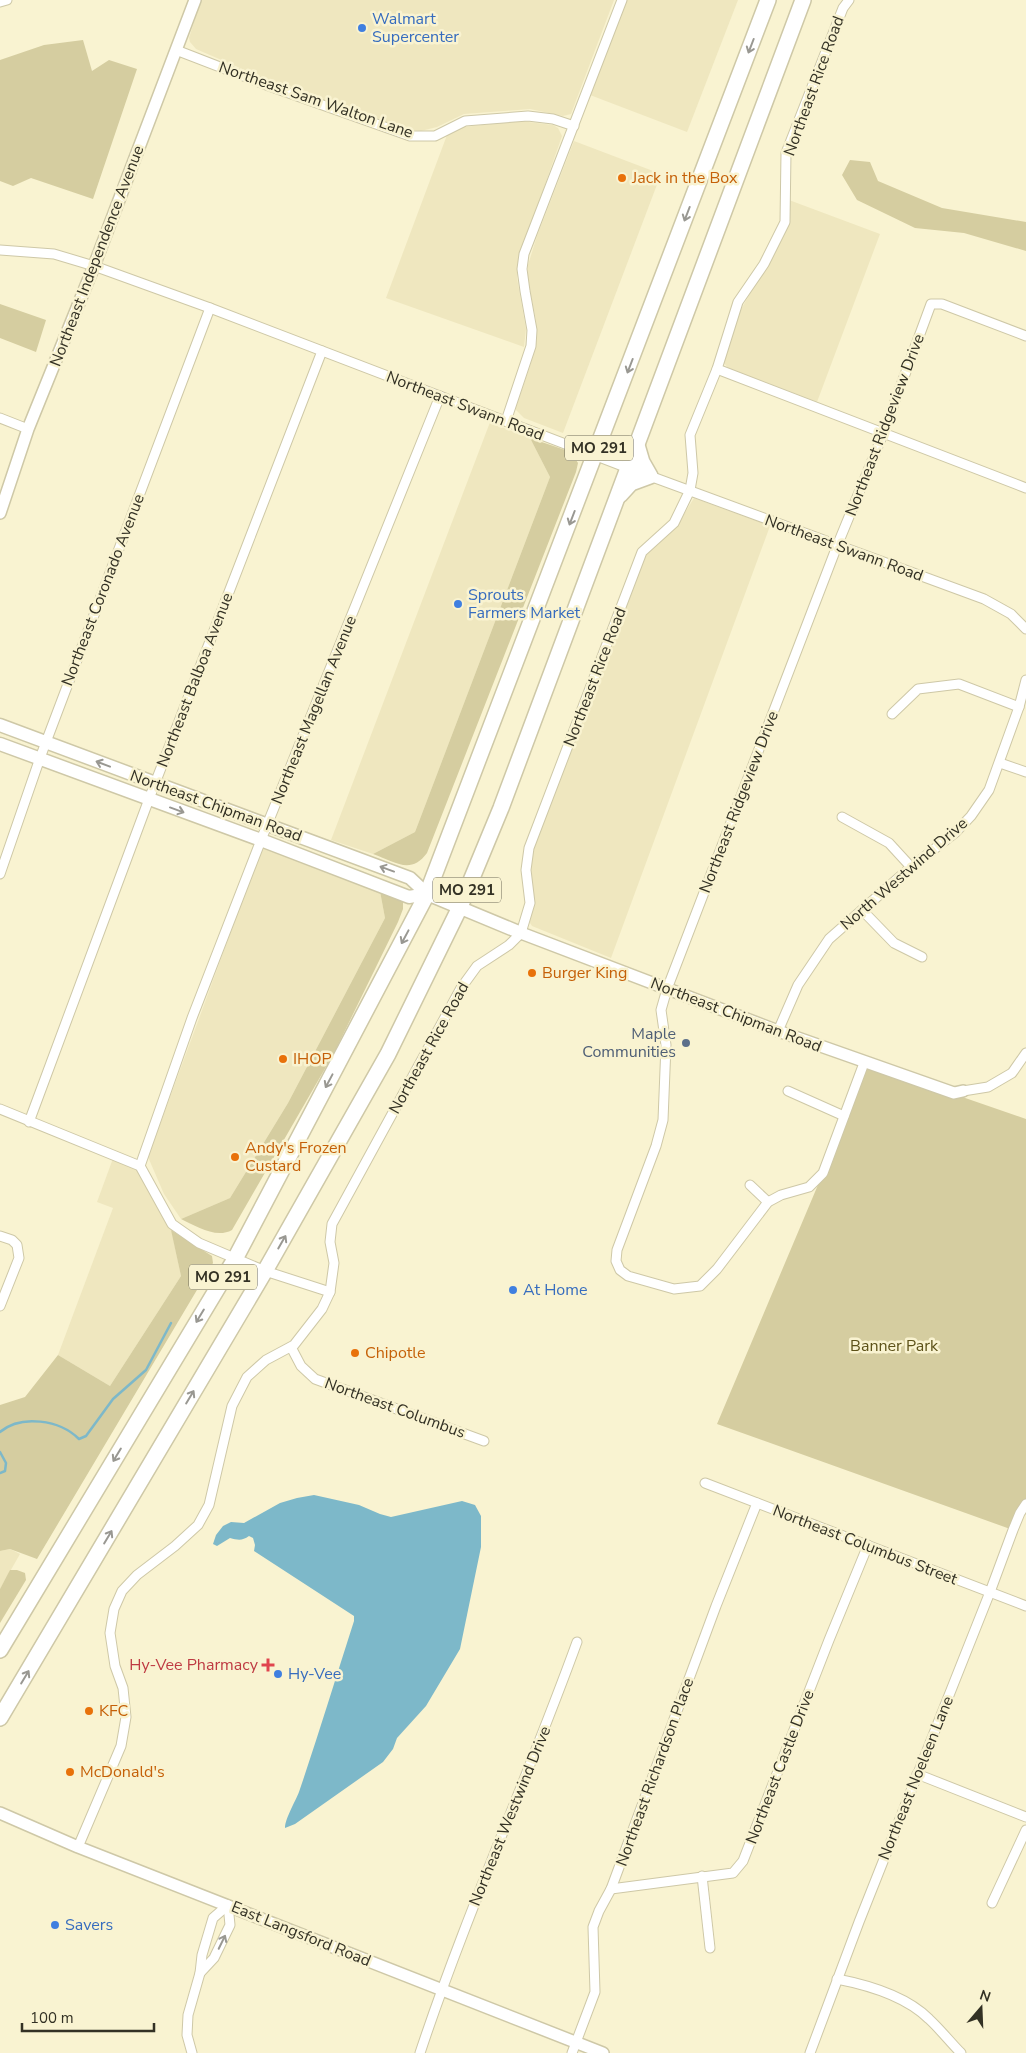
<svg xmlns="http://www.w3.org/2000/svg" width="1026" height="2053" font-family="'Nunito Sans',sans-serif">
  <rect width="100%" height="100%" fill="#f9f3d1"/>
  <g fill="#efe7bf">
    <polygon points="201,0 614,0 571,114 563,116 530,109 464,114 437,127 421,131 396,128 265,79 196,49 190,42 189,38"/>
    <polygon points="626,0 738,0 687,132 590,95"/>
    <polygon points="520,121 553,125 558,128 562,136 517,265 517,278 526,329 524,347 386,298 447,135 464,127"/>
    <polygon points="574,141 661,174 563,433 524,418 516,410 516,407 530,366 537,339 536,320 528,282 528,265 537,236"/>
    <polygon points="789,200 880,234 817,402 728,368 723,362 736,318 778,245"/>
    <polygon points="492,417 496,425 530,438 550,477 415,832 373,854 331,840"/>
    <polygon points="694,498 770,526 611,958 532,926 530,923 532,850 642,560 646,554 681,519"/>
    <polygon points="266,845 379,886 385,918 288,1103 230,1198 181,1219 164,1194 148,1157 261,850"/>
    <polygon points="115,1153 139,1171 148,1183 161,1213 170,1223 181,1276 110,1386 58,1355 113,1208 97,1202"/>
    <polygon points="10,1549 20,1554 0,1589 0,1551"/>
  </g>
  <g fill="#d5cda0">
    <polygon points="83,40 92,71 109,60 137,69 93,199 31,178 13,186 0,181 0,60 44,45"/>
    <polygon points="850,160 870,162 878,181 942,208 1026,222 1026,251 964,233 915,228 857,200 842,175"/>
    <polygon points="0,304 46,320 36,352 0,338"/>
    <path d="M530 438 571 452 578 463 576 472 427 853C411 875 395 862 373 854L415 832 550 477Z"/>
    <path d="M379 886 403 901V909L398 922 334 1053 232 1230C216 1239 196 1226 181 1219L230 1198 288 1103 385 918Z"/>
    <polygon points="864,1063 1026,1119 1026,1504 1013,1530 717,1424 823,1173"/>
    <polygon points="171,1230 212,1256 213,1263 37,1559 10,1549 0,1551 0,1405 25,1397 58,1355 110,1386 181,1276"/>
    <polygon points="10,1570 17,1570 25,1573 26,1580 0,1623 0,1589"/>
  </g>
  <path fill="#7db8c9" d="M314 1495 359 1505 380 1514 391 1517 462 1501 475 1505 481 1516V1547L460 1649 426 1706 397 1738 393 1749 383 1762 295 1824 285 1828C285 1818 297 1799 300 1789 319 1733 336 1677 354 1621V1616L254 1551 255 1545 253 1538 249 1536C242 1541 238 1540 230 1538L217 1546 213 1544 216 1535 223 1526 231 1522 244 1523 280 1503 297 1498Z"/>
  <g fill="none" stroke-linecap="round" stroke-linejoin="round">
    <g stroke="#7db8c9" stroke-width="2.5">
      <path d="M0 1432C21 1414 60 1420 79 1439L86 1436 113 1399 146 1370 171 1323"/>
      <polyline points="0,1452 6,1463 5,1471 0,1473"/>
    </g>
    <g stroke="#cec8a7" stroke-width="11">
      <g id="minor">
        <polyline points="0,2 7,0"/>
        <polyline points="176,50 269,86 410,136 435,136 465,121 528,116 553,119 574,126"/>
        <polyline points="0,250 54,254 94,266 210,308 628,468 984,599 1011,614 1026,629"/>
        <polyline points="717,369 1026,488"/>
        <polyline points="0,418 28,429"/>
        <polyline points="506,421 531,346 532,330 525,291 522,269 524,254 622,0"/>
        <polyline points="892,714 918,689 959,684 1019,707"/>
        <polyline points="1000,763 1026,772"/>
        <polyline points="842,817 889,843 911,867"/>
        <polyline points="0,874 40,758 210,308"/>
        <polyline points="862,910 894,943 922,957"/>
        <polyline points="778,1031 798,985 829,939 911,867 955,833 971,816 989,790 1019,707 1026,680"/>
        <polyline points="864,1063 823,1173 809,1187 781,1195 768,1202 717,1269 700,1286 674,1289 628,1276 620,1270 616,1261 617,1250 656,1146 663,1120 666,1045 661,1010 667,989 837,546 883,434 931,304 942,304 1026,336"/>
        <polyline points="788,1091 844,1116"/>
        <polyline points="963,1091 988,1087 1012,1073 1026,1053"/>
        <polyline points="0,1109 140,1166 172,1224 199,1243 265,1271 330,1292"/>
        <polyline points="29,1122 149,799 322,351"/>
        <polyline points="140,1166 192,1018 261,840 440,396"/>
        <polyline points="750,1185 768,1202"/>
        <polyline points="0,1236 12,1240 17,1245 19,1258 0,1306"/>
        <polyline points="291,1347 301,1366 315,1379 484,1441"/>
        <polyline points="705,1483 1026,1606"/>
        <polyline points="917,1774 1026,1817"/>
        <polyline points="78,1847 121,1746 126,1717 123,1688 115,1666 110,1633 114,1609 122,1591 137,1575 175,1546 198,1525 209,1505 232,1406 247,1377 266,1360 294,1345 322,1309 330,1292 334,1263 330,1242 332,1224 461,988 477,966 509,945 521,933 530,903 526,870 529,848 642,552 674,523 690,490 693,473 690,435 717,369 738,302 764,264 785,222 786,153 843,8 849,0"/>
        <polyline points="702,1876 710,1948"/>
        <polyline points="611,1889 733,1873 743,1861 829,1640 868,1545"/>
        <polyline points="992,1903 1026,1830"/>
        <polyline points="200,1973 214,1958 230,1925 228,1905"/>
        <path d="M837 1979C868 1985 906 1996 929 2019 940 2029 950 2042 961 2053"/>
        <polyline points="192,2053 187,2035 188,2015 200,1973 202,1955 213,1918 228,1905"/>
        <path d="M420 2053C466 1914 527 1780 577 1642"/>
        <polyline points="572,2053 595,1992 593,1927 599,1911 611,1889 716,1606 757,1503"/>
        <polyline points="810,2053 859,1922 990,1592 1013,1530 1020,1513 1026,1504"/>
      </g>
    </g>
    <g stroke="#cec8a7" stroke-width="14">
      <g id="tertiary">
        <polyline points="0,513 28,429 94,266 195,0"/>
        <polyline points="521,933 778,1031 954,1093 963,1091"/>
        <polyline points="0,1813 78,1847 603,2053"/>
      </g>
    </g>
    <g stroke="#cec8a7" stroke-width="15">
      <g id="secondary">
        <polyline points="0,725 410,878 427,894 521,933"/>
        <polyline points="0,744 261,840 409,897 427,894"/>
      </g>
    </g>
    <g stroke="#cec8a7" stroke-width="18">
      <g id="primary">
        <polyline points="620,495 631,483 650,476 642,462 637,445"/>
        <polyline points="0,1650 235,1259 427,894 768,0"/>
        <polyline points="0,1718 265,1271 388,1054 460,907 501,808 803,0"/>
      </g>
    </g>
    <use href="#minor" stroke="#fff" stroke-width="9"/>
    <use href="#tertiary" stroke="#fff" stroke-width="11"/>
    <use href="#secondary" stroke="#fff" stroke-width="12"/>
    <use href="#primary" stroke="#fff" stroke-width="15"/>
  </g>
  <defs><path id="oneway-shaft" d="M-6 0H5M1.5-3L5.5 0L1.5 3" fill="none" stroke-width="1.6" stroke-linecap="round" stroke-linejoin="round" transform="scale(1.25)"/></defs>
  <g stroke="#999892">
    <use href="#oneway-shaft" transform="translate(751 46) rotate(111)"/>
    <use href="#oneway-shaft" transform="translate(687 214) rotate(111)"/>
    <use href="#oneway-shaft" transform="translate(630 366) rotate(111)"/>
    <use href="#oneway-shaft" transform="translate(572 518) rotate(111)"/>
    <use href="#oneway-shaft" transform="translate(103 764) rotate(-159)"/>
    <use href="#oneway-shaft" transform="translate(177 810) rotate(20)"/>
    <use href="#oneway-shaft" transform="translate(387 869) rotate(-160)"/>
    <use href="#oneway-shaft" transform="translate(405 937) rotate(118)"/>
    <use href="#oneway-shaft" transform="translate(329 1081) rotate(118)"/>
    <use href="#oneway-shaft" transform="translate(282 1242) rotate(-60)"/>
    <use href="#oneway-shaft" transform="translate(200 1316) rotate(121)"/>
    <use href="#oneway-shaft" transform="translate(190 1397) rotate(-59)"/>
    <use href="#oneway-shaft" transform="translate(117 1455) rotate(121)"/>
    <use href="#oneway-shaft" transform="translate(108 1537) rotate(-59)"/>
    <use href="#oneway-shaft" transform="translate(25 1677) rotate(-59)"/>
    <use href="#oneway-shaft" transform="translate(222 1942) rotate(-64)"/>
  </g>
  <g fill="#3f7fe0" stroke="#f9f3d1" stroke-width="2">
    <circle cx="362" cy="28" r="5"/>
    <circle cx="458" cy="604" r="5"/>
    <circle cx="513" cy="1290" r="5"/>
    <circle cx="278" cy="1674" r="5"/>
    <circle cx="55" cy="1925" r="5"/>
  </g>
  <g fill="#e8710a" stroke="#f9f3d1" stroke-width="2">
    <circle cx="622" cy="178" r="5"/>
    <circle cx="532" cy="973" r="5"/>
    <circle cx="283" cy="1059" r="5"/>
    <circle cx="235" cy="1157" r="5"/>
    <circle cx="355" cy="1353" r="5"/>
    <circle cx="89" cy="1711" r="5"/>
    <circle cx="70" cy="1772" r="5"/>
  </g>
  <circle fill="#5c6f8a" stroke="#f9f3d1" stroke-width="2" cx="686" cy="1043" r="5"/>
  <path fill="#e0444e" stroke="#f9f3d1" stroke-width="2" d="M265.5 1657.5h5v5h5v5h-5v5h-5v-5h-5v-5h5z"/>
  <g text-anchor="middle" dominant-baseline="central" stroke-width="5" stroke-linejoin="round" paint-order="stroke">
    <g fill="#f9f3d1" stroke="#6e6b58" stroke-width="1">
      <rect x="565" y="435.5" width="68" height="25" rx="4"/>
      <rect x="433" y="877.5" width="68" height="25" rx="4"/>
      <rect x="189" y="1264.5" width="68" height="25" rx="4"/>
    </g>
    <g font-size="15" font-weight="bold" fill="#333124">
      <text x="599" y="448">MO 291</text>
      <text x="467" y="890">MO 291</text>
      <text x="223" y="1277">MO 291</text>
    </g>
    <g font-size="16" fill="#366cbe" stroke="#f9f3d1" text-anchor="start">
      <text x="372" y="19">Walmart<tspan x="372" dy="18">Supercenter</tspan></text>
      <text x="468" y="595">Sprouts<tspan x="468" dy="18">Farmers Market</tspan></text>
      <text x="523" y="1290">At Home</text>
      <text x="288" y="1674">Hy-Vee</text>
      <text x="65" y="1925">Savers</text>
    </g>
    <g font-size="16" fill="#333124" stroke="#f9f3d1">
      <text transform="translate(814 86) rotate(-70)">Northeast Rice Road</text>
      <text transform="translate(316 100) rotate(19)">Northeast Sam Walton Lane</text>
      <text transform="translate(97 256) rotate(-69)">Northeast Independence Avenue</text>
      <text transform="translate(465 406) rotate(21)">Northeast Swann Road</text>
      <text transform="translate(885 425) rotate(-69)">Northeast Ridgeview Drive</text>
      <text transform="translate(844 548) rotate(20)">Northeast Swann Road</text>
      <text transform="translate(103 590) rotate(-69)">Northeast Coronado Avenue</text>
      <text transform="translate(595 677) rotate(-69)">Northeast Rice Road</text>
      <text transform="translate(195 680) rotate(-69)">Northeast Balboa Avenue</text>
      <text transform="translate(314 710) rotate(-68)">Northeast Magellan Avenue</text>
      <text transform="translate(739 802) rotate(-69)">Northeast Ridgeview Drive</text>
      <text transform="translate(216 806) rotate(20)">Northeast Chipman Road</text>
      <text transform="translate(904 874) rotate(-41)">North Westwind Drive</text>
      <text transform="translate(736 1015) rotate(21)">Northeast Chipman Road</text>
      <text transform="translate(429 1048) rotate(-61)">Northeast Rice Road</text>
      <text transform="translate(395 1408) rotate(20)">Northeast Columbus</text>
      <text transform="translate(865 1545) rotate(21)">Northeast Columbus Street</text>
      <text transform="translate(780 1767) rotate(-69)">Northeast Castle Drive</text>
      <text transform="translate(655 1772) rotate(-70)">Northeast Richardson Place</text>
      <text transform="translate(916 1778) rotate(-68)">Northeast Noeleen Lane</text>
      <text transform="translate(510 1816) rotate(-68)">Northeast Westwind Drive</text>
      <text transform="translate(301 1934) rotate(22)">East Langsford Road</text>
    </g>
    <g font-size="16" fill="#c56008" stroke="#f9f3d1" text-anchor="start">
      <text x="632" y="178">Jack in the Box</text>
      <text x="542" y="973">Burger King</text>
      <text x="293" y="1059">IHOP</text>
      <text x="245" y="1148">Andy's Frozen<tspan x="245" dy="18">Custard</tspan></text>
      <text x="365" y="1353">Chipotle</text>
      <text x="99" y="1711">KFC</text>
      <text x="80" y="1772">McDonald's</text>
    </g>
    <g font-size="16" fill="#4e5e75" stroke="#f9f3d1" text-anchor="end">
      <text x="676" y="1034">Maple<tspan x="676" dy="18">Communities</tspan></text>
    </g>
    <g font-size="16" fill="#5c5118" stroke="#f9f3d1">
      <text x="894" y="1346">Banner Park</text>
    </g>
    <g font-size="16" fill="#be3a42" stroke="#f9f3d1" text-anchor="end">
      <text x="258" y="1665">Hy-Vee Pharmacy</text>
    </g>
  </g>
  <g transform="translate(981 2008) rotate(19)" stroke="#f9f3d1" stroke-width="4" paint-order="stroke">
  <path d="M0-4L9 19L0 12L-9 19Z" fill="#333124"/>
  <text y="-8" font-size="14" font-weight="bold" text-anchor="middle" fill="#333124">N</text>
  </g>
  <path d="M22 2023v8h132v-8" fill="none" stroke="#333124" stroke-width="2.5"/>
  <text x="30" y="2023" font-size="15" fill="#333124" stroke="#f9f3d1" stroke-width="4" paint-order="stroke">100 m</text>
</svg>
